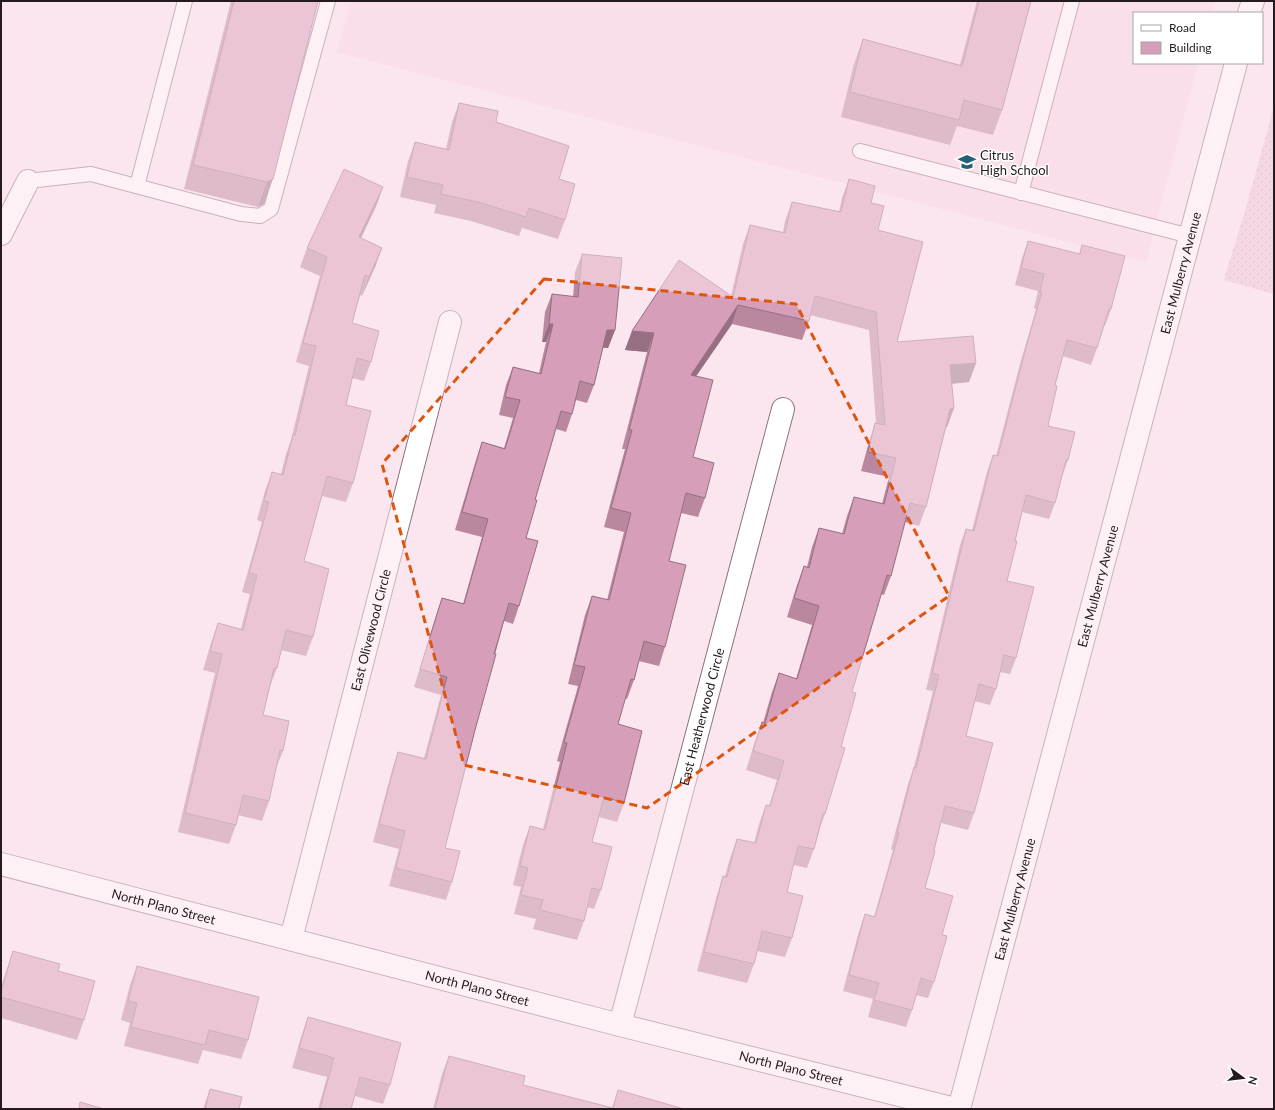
<svg xmlns="http://www.w3.org/2000/svg" width="1275" height="1110" font-family="Lato,sans-serif">
  <defs>
    <pattern id="grass-dots" width="8" height="8" patternUnits="userSpaceOnUse"><rect width="8" height="8" fill="#ecc5d6"/><path d="M2 2h.1M6 6h.1" fill="none" stroke="#caa9b7" stroke-width="1.8" stroke-linecap="round"/></pattern>
  </defs>
  <rect width="100%" height="100%" fill="#fbe5ef"/>
  <polygon fill="#f8d4e4" points="351,1 1215,1 1211,13 1134,13 1134,63 1198,63 1146,262 337,52"/>
  <polygon fill="url(#grass-dots)" points="1274,106 1274,294 1224,280 1247,204"/>
  <g fill="none" stroke-linecap="round" stroke-linejoin="round">
    <g stroke="#8c737e" stroke-width="16">
      <g id="service">
        <polyline points="860,151 1190,236"/>
        <polyline points="28,181 91,174 241,214 260,216 271,209 328,1"/>
        <polyline points="137,186 185,1"/>
        <polyline points="1021,193 1072,1"/>
      </g>
    </g>
    <g stroke="#8c737e" stroke-width="24">
      <g id="minor">
        <polyline points="1249,13 1253,1"/>
        <polyline points="1,234 28,181"/>
        <path id="s1" d="M291 939 450 322"/>
        <path id="s2" d="M620 1025 783 409"/>
        <path id="s3" d="M959 1109 1236 63"/>
      </g>
    </g>
    <g stroke="#8c737e" stroke-width="24">
      <g id="tertiary">
        <path id="s4" d="M1 864 620 1025 955 1109"/>
      </g>
    </g>
    <use href="#service" stroke="#fff" stroke-width="14"/>
    <use href="#minor" stroke="#fff" stroke-width="22"/>
    <use href="#tertiary" stroke="#fff" stroke-width="22"/>
  </g>
  <g fill="#b9889f">
    <polygon points="231,1 318,1 264,204 258,207 184,189"/>
    <polygon points="977,1 1031,1 1002,110 993,135 957,126 950,145 841,117 854,64 863,39 960,65"/>
    <polygon points="459,103 496,122 559,179 565,220 558,239 522,228 519,236 471,221 434,213 436,205 400,197 408,161 415,142 446,149 452,122"/>
    <polygon points="849,179 871,203 878,230 897,342 976,363 969,382 952,384 954,408 947,427 946,428 926,507 919,526 905,522 891,576 884,595 881,594 852,692 841,747 825,814 820,828 814,849 807,868 793,865 787,892 792,938 785,957 757,951 754,964 747,983 697,971 717,895 723,876 725,876 730,858 737,839 754,843 759,824 766,805 769,806 777,780 746,770 755,741 762,722 763,723 772,692 779,673 796,679 812,625 787,617 797,585 804,566 807,567 812,547 819,528 842,534 847,516 854,497 882,504 889,477 861,471 869,442 875,423 876,423 869,330 810,315 809,321 802,340 732,324 696,376 693,457 705,498 698,517 681,513 669,561 665,647 659,666 639,661 634,680 627,699 625,698 618,724 624,803 617,822 599,817 592,842 601,890 594,909 587,907 584,921 577,940 533,929 536,919 514,914 521,887 513,885 523,845 530,826 543,829 560,762 557,761 578,686 568,684 585,615 592,596 607,600 624,532 604,527 625,449 622,449 647,352 625,350 632,331 731,296 743,244 750,225 783,233 785,221 792,202 839,212 842,198"/>
    <polygon points="383,187 376,206 361,238 382,248 375,267 362,296 360,295 352,323 371,362 364,381 352,378 346,405 353,483 346,502 322,496 304,561 313,637 306,656 281,650 277,668 270,686 263,715 283,751 276,768 269,801 262,821 238,815 236,825 229,844 178,832 215,673 203,670 211,643 218,623 241,629 250,594 242,592 262,522 257,520 265,491 272,472 281,474 286,454 291,440 309,366 296,362 320,276 300,267 307,248"/>
    <polygon points="1028,241 1079,254 1082,245 1111,309 1105,326 1104,326 1097,348 1091,365 1063,356 1055,385 1048,426 1068,460 1062,476 1055,503 1049,519 1022,512 1015,541 1007,581 1016,658 1010,674 1000,672 996,689 990,705 974,701 966,736 974,813 968,830 941,823 934,850 925,888 942,935 934,982 928,998 916,995 912,1010 906,1027 868,1017 873,999 843,991 859,931 865,914 874,917 893,850 891,849 908,784 914,767 933,691 926,690 960,545 966,529 972,530 987,472 993,455 996,456 1020,364 1036,309 1034,308 1038,291 1015,285 1022,258"/>
    <polygon points="582,254 615,330 608,348 603,348 594,385 587,403 576,400 572,414 566,432 556,429 535,500 526,538 519,606 513,624 504,621 475,730 445,848 452,882 446,900 389,886 399,849 373,842 392,770 398,752 424,758 441,695 414,687 436,616 442,598 463,604 482,537 455,530 476,460 482,442 504,448 513,418 499,415 506,385 513,367 539,373 546,342 542,342 545,312 552,294 573,297 575,272"/>
    <polygon points="13,951 58,971 84,1020 77,1040 1,1018 1,987 6,971"/>
    <polygon points="137,966 248,1040 241,1059 203,1050 198,1064 124,1046 130,1023 121,1020 130,985"/>
    <polygon points="308,1017 390,1085 383,1104 355,1096 351,1109 318,1109 327,1077 292,1068 301,1037"/>
    <polygon points="449,1056 523,1085 612,1108 618,1090 684,1109 433,1109 442,1074"/>
    <polygon points="210,1089 239,1109 203,1109"/>
  </g>
  <g fill="#966f82">
    <polygon points="273,179 264,204 258,207 267,182"/>
    <polygon points="383,187 376,206 352,257 359,237"/>
    <polygon points="382,248 375,267 362,296 369,277"/>
    <polygon points="738,305 732,324 684,394 691,375"/>
    <polygon points="549,324 553,324 546,342 542,342"/>
    <polygon points="607,330 615,330 608,348 601,347"/>
    <polygon points="632,331 654,333 647,352 625,350"/>
    <polygon points="976,363 969,382 943,384 950,365"/>
    <polygon points="954,408 947,427 943,428 950,409"/>
  </g>
  <g fill="#d79eb9" stroke="#966f82">
    <polygon points="234,1 318,1 273,179 267,182 193,165"/>
    <polygon points="979,1 1031,1 1002,110 964,100 959,120 850,92 863,39 962,66"/>
    <polygon points="459,103 498,111 496,122 569,146 559,179 575,184 565,220 529,208 526,217 478,202 441,194 443,185 407,177 415,142 449,150"/>
    <polygon points="344,169 383,187 359,237 382,248 369,277 365,275 352,323 379,331 371,362 357,358 346,405 371,411 353,483 327,476 304,561 329,569 313,637 286,630 277,668 274,668 263,715 289,721 283,751 280,750 269,801 243,795 236,825 185,813 222,654 210,651 218,623 243,630 257,575 249,573 269,502 264,501 272,472 283,475 293,435 295,435 316,346 303,343 327,257 307,248"/>
    <polygon points="849,179 875,186 871,203 884,206 878,230 923,242 897,342 973,336 976,363 950,365 954,408 950,409 926,507 910,503 891,576 887,575 852,692 856,693 841,747 845,748 825,814 823,814 814,849 798,846 787,892 803,896 792,938 762,931 754,964 704,952 723,876 727,877 737,839 756,843 766,805 770,806 784,761 753,751 762,722 765,723 779,673 797,679 819,606 794,598 804,566 809,568 819,528 844,534 854,497 884,504 896,458 868,452 875,423 885,425 876,312 815,296 809,321 738,305 691,375 713,380 693,457 714,463 705,498 686,493 669,561 686,565 665,647 644,641 634,680 631,679 618,724 642,731 624,803 604,797 592,842 612,847 601,890 592,888 584,921 540,910 543,900 521,895 528,868 520,866 530,826 545,830 567,743 564,742 585,667 574,665 592,596 609,600 631,513 611,508 632,430 629,430 654,333 632,331 679,260 733,297 750,225 785,233 792,202 841,212"/>
    <polygon points="1028,241 1080,254 1082,245 1125,256 1111,309 1109,309 1097,348 1067,340 1055,385 1057,386 1048,426 1075,432 1068,460 1066,460 1055,503 1026,495 1015,541 1017,541 1007,581 1034,587 1016,658 1004,655 996,689 979,684 966,736 993,743 974,813 945,806 934,850 935,851 925,888 953,896 942,935 947,936 934,982 921,978 912,1010 874,1000 879,983 849,975 865,914 875,917 899,833 897,833 914,767 916,768 939,675 932,673 966,529 974,531 993,455 998,456 1026,347 1042,292 1040,292 1044,274 1021,268"/>
    <polygon points="582,254 622,258 615,330 607,330 594,385 580,381 572,414 561,411 535,500 537,500 526,538 538,541 519,606 509,603 494,654 496,654 475,730 445,848 460,851 452,882 396,868 405,831 379,824 398,752 426,759 447,677 420,669 442,598 464,604 488,519 462,512 482,442 505,449 520,400 505,397 513,367 541,374 553,324 549,324 552,294 578,297"/>
    <polygon points="13,951 60,964 58,971 95,981 84,1020 1,997 1,992"/>
    <polygon points="137,966 259,997 248,1040 209,1030 205,1045 131,1027 137,1003 128,1001"/>
    <polygon points="308,1017 401,1043 390,1085 360,1077 351,1109 320,1109 334,1058 299,1048"/>
    <polygon points="449,1056 525,1076 523,1085 613,1108 618,1090 684,1109 435,1109"/>
    <polygon points="210,1089 242,1097 239,1109 205,1109"/>
    <polygon points="80,1102 104,1109 79,1109"/>
  </g>
  <path d="M0 0H1275V1110H0ZM544 279 796 304 949 596 647 808 464 765 382 464Z" fill="#fbe5ef" fill-opacity=".55" fill-rule="evenodd"/>
  <path fill="none" stroke="#de560d" stroke-width="3" stroke-dasharray="8 5" stroke-linejoin="round" d="M544 279 796 304 949 596 647 808 464 765 382 464Z"/>
  <defs>
    <g id="school-bare" transform="scale(1.38)"><path d="M0-5L7-2L0 1L-7-2ZM-4 1L0 2.5L4 1V4Q0 6-4 4Z" fill="#226177" stroke="#fff" stroke-width="2.5" paint-order="stroke"/></g>
  </defs>
  <g fill-rule="evenodd">
    <use href="#school-bare" x="967" y="162"/>
  </g>
  <g text-anchor="middle" dominant-baseline="central" stroke-width="3" stroke-linejoin="round" paint-order="stroke">
    <g font-size="13" fill="#241a1f" stroke="#fff" text-anchor="start">
      <text x="980" y="155">Citrus<tspan x="980" dy="15">High School</tspan></text>
    </g>
    <g font-size="13" fill="#241a1f" stroke="#fff">
      <text stroke="none"><textPath href="#s3" startOffset="865">East Mulberry Avenue</textPath></text>
      <text stroke="none"><textPath href="#s3" startOffset="541">East Mulberry Avenue</textPath></text>
      <text stroke="none"><textPath href="#s1" startOffset="319">East Olivewood Circle</textPath></text>
      <text stroke="none"><textPath href="#s2" startOffset="319">East Heatherwood Circle</textPath></text>
      <text stroke="none"><textPath href="#s3" startOffset="217">East Mulberry Avenue</textPath></text>
      <text stroke="none"><textPath href="#s4" startOffset="168">North Plano Street</textPath></text>
      <text stroke="none"><textPath href="#s4" startOffset="492">North Plano Street</textPath></text>
      <text stroke="none"><textPath href="#s4" startOffset="816">North Plano Street</textPath></text>
    </g>
  </g>
  <rect width="1275" height="1110" fill="none" stroke="#241a1f" stroke-width="4"/>
  <rect x="1133" y="12" width="130" height="52" fill="#ffffff" stroke="#a7a3a5"/>
  <rect x="1141" y="25" width="20" height="6" fill="#ffffff" stroke="#a7a3a5"/>
  <text x="1169" y="32" font-size="12" fill="#241a1f">Road</text>
  <rect x="1141" y="42" width="20" height="12" fill="#d79eb9" stroke="#a7a3a5"/>
  <text x="1169" y="52" font-size="12" fill="#241a1f">Building</text>
  <g transform="translate(1243 1078) rotate(105)" stroke="#ffffff" stroke-width="3" paint-order="stroke">
  <path d="M0-3L7 15L0 10L-7 15Z" fill="#241a1f"/>
  <text y="-6" font-size="11" font-weight="bold" text-anchor="middle" fill="#241a1f">N</text>
  </g>
</svg>
